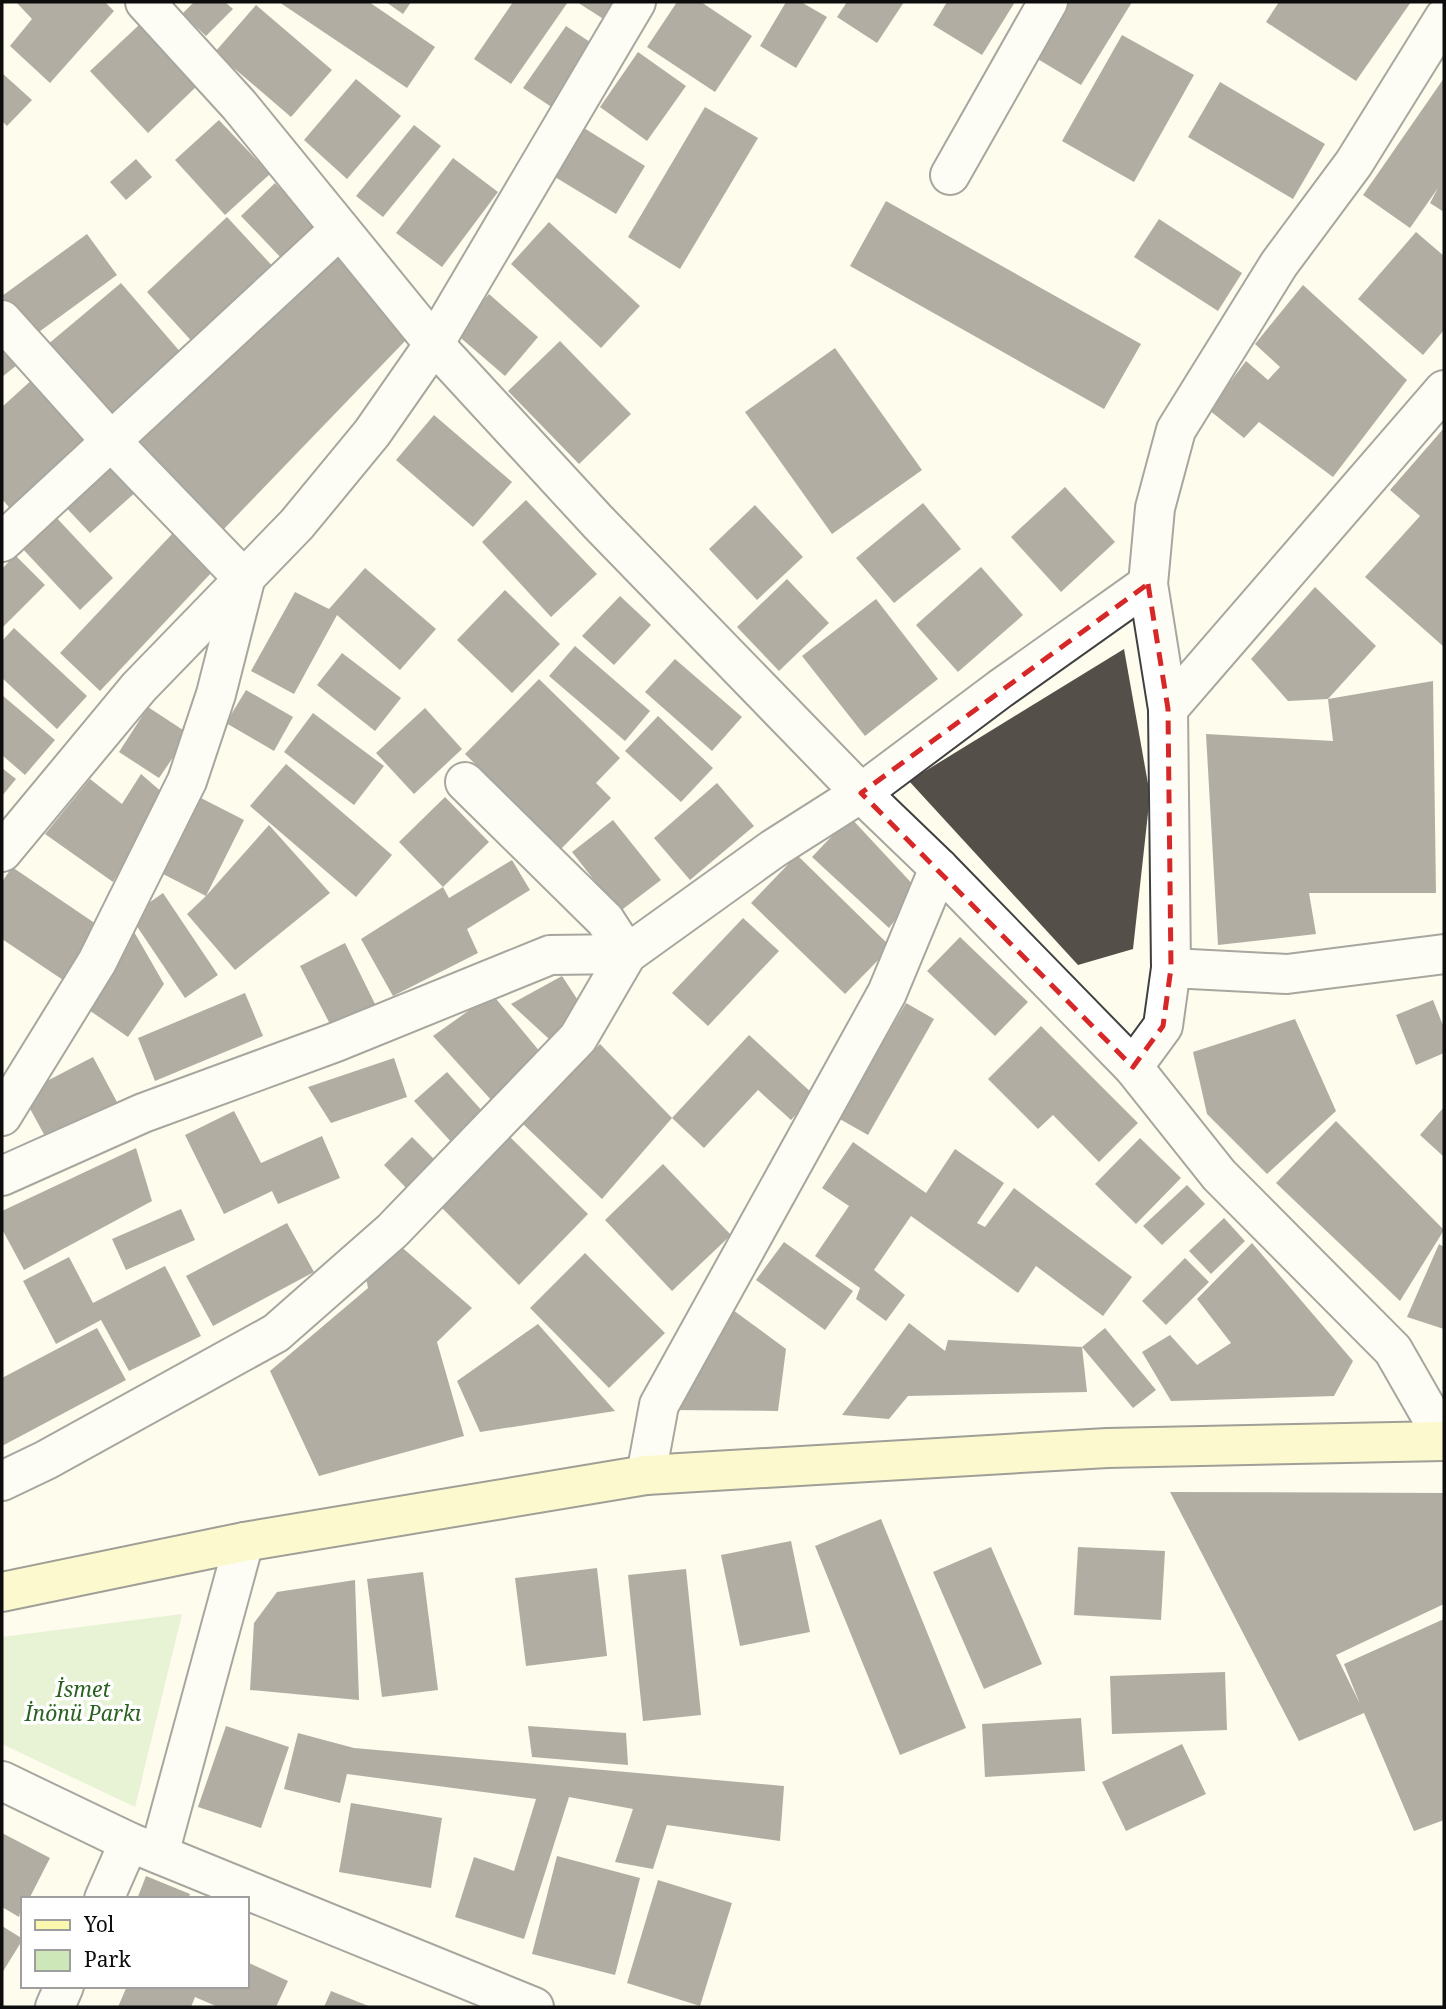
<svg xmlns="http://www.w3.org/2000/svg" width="1446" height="2009" font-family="'Noto Serif',serif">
  <rect width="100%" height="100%" fill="#fefced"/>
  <polygon fill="#cee7b9" points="182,1614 135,1807 2,1744 2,1637"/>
  <g fill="#554f4a">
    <polygon points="16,2 105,2 114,11 50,83 10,46 32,19"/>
    <polygon points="194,2 225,2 233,9 206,36 182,14"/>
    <polygon points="279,2 369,2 435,47 407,88"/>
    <polygon points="386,2 411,2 403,14"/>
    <polygon points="513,2 568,2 511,84 474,59"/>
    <polygon points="577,2 618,2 605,20"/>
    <polygon points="677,2 701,2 752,36 715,92 647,47"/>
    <polygon points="786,2 801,2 827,17 796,68 760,46"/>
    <polygon points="847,2 904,2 877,43 837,17"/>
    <polygon points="947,2 1015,2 982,55 933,25"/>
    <polygon points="1064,2 1132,2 1081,85 1031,55"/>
    <polygon points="1279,2 1411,2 1356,81 1266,22"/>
    <polygon points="256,5 332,70 291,117 215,52"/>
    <polygon points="139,25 197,86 148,133 90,71"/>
    <polygon points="566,26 596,46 553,108 523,88"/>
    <polygon points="1122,35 1194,75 1134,182 1062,141"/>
    <polygon points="638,52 686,86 647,141 600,107"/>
    <polygon points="2,73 32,100 7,126 2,121"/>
    <polygon points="1444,78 1444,212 1430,203 1438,188 1410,228 1363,195"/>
    <polygon points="356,79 401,116 347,179 304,140"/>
    <polygon points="1220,82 1325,144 1293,199 1188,137"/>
    <polygon points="705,107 758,138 680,269 628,237"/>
    <polygon points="219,120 270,174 225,215 175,160"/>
    <polygon points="414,125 441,146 383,217 356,196"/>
    <polygon points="584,128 645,166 616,214 555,177"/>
    <polygon points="453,158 498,192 442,267 396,233"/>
    <polygon points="136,159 152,177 126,200 110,182"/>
    <polygon points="275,183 318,227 283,260 241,216"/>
    <polygon points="886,201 1141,344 1104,409 850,266"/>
    <polygon points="227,217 277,271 196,346 147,292"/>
    <polygon points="1159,219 1242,273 1218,311 1134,257"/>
    <polygon points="549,222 640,306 601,348 511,264"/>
    <polygon points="1416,232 1444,256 1444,330 1423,355 1358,299"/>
    <polygon points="87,234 117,275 32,337 2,296"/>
    <polygon points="337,258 407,339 221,532 135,436"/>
    <polygon points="121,283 182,354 109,417 47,345"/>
    <polygon points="1303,285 1407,380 1333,477 1259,422 1244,438 1209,410 1246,361 1268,380 1280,367 1255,344"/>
    <polygon points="489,294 538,337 505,376 455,333"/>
    <polygon points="2,340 22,361 2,377"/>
    <polygon points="560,341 631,414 579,464 508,391"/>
    <polygon points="835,348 922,470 832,534 745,412"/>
    <polygon points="35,377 92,442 13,512 2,499 2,407"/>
    <polygon points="434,415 512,482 473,527 396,460"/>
    <polygon points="1444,428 1444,647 1365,577 1420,516 1390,490"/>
    <polygon points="107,458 137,491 90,533 60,501"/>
    <polygon points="1065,487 1115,542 1061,592 1011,537"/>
    <polygon points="526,500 597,574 551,617 482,542"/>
    <polygon points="923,503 961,549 894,603 856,558"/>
    <polygon points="755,505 803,557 757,600 709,549"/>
    <polygon points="53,514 113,578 80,610 20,546"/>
    <polygon points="173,533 213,571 100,691 60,653"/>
    <polygon points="15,555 45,585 2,628 2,569"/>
    <polygon points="981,567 1023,615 958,672 916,625"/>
    <polygon points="365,568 436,629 400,670 337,615 294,694 251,671 295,592 329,609"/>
    <polygon points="787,579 829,623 779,671 737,627"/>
    <polygon points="1315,587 1376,646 1328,699 1288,701 1251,659"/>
    <polygon points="505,590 560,644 512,693 457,640"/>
    <polygon points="620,596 651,625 614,665 582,636"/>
    <polygon points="876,599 938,679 865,736 802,656"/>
    <polygon points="14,628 87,696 57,729 2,678 2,641"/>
    <polygon points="575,646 650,711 625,741 549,676"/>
    <polygon points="1124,649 1150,795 1133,949 1078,965 909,781"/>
    <polygon points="342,653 401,698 375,731 317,685"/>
    <polygon points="675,659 742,717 712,751 645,692"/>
    <polygon points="539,679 620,758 596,783 611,798 561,849 465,754"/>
    <polygon points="1433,681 1436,893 1309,893 1316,934 1218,945 1206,734 1333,741 1328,699"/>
    <polygon points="246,690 293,717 274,751 226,723"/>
    <polygon points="2,695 55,740 25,775 2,755"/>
    <polygon points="148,707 189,734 159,778 119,752"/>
    <polygon points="425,708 462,749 414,794 376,753"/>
    <polygon points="313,713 384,766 354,805 284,752"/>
    <polygon points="658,716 713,768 681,802 625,751"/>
    <polygon points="286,764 392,855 356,897 250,806"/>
    <polygon points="2,768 16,779 2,796"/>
    <polygon points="141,774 164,794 113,882 45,834 90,779 122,804"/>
    <polygon points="717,783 754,826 690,880 654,838"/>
    <polygon points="199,797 244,820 206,896 269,825 330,893 235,970 187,914 206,896 161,873"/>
    <polygon points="445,797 489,842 443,887 399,842"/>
    <polygon points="850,817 918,890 889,928 812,857"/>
    <polygon points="613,820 661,880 619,912 572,852"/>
    <polygon points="797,855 891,947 845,994 751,903"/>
    <polygon points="512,860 530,890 467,929 478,953 393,996 361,939 443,887 449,898"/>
    <polygon points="12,867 99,926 63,980 2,939 2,882"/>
    <polygon points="163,893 218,975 185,998 130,916"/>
    <polygon points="743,918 779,951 708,1026 672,993"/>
    <polygon points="133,930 164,984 128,1037 86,1008"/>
    <polygon points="960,937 1028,1002 995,1036 927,971"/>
    <polygon points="345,943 375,1004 331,1026 300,966"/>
    <polygon points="562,976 583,1008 549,1039 511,1004"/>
    <polygon points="245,993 263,1036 155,1081 138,1038"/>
    <polygon points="492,994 541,1053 493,1102 433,1036"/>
    <polygon points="1433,1000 1444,1028 1444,1053 1416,1065 1396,1015"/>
    <polygon points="906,1003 934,1019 868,1135 838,1118"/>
    <polygon points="1295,1019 1336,1111 1267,1174 1207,1114 1193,1052"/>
    <polygon points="1041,1026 1138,1123 1099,1162 1053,1115 1038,1129 988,1079"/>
    <polygon points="749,1035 814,1095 791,1120 758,1090 704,1148 672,1118 602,1199 523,1124 600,1044 672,1118"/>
    <polygon points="93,1057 117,1102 46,1138 22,1094"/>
    <polygon points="394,1058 407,1097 331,1123 308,1087"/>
    <polygon points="447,1072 485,1114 453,1144 414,1101"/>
    <polygon points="1444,1107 1444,1157 1420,1135"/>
    <polygon points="234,1111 261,1163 322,1136 340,1178 278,1204 272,1191 224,1214 185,1135"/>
    <polygon points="1336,1121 1444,1230 1400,1301 1276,1183"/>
    <polygon points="509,1136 588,1214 519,1285 440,1206"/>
    <polygon points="412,1137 440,1165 411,1193 384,1165"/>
    <polygon points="1140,1138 1181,1178 1136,1224 1095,1184"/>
    <polygon points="853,1142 926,1193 955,1149 1004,1183 977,1223 985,1227 1014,1188 1132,1277 1103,1316 1036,1266 1018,1293 911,1216 874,1270 905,1295 886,1321 856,1299 860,1288 815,1256 849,1206 822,1188"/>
    <polygon points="136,1148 152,1201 24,1270 2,1229 2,1211"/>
    <polygon points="663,1164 731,1235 672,1291 605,1220"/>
    <polygon points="1187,1185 1205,1204 1162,1245 1143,1226"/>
    <polygon points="181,1209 195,1240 126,1270 112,1239"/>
    <polygon points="1224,1218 1245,1241 1211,1274 1189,1251"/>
    <polygon points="287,1223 314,1272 213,1326 186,1276"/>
    <polygon points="784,1242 853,1291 825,1330 756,1280"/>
    <polygon points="1252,1243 1353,1361 1334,1396 1171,1401 1142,1352 1170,1335 1197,1365 1231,1343 1197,1299"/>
    <polygon points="398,1244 472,1308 437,1342 464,1436 319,1476 270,1371 368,1288 366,1278"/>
    <polygon points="1439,1244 1444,1247 1444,1329 1407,1317"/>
    <polygon points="585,1253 665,1333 609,1388 530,1308"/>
    <polygon points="69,1257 93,1303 165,1266 201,1336 129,1371 101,1320 56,1344 23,1281"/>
    <polygon points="1185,1258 1209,1282 1166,1325 1142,1301"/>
    <polygon points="733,1310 786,1349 778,1411 672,1410"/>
    <polygon points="909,1323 945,1351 948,1340 1082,1347 1087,1392 908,1396 889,1419 842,1415"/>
    <polygon points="538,1324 615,1411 480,1432 457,1381"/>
    <polygon points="97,1328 126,1380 2,1446 2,1378"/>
    <polygon points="1105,1328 1156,1390 1133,1408 1082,1347"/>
    <polygon points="1170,1492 1444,1493 1444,1604 1336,1655 1360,1704 1344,1664 1444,1619 1444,1820 1414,1831 1364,1713 1299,1741"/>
    <polygon points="881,1519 966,1728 900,1755 815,1546"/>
    <polygon points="791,1541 810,1632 740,1646 721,1555"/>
    <polygon points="991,1547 1042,1664 984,1689 933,1572"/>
    <polygon points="1078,1547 1165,1551 1161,1620 1074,1615"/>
    <polygon points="597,1568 607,1656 526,1666 515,1578"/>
    <polygon points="686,1569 701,1715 643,1721 628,1575"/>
    <polygon points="423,1572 438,1690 382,1697 367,1579"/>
    <polygon points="355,1580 359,1700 250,1690 254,1623 277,1592"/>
    <polygon points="1225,1672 1227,1730 1112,1734 1110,1676"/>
    <polygon points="1081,1718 1085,1771 985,1777 982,1724"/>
    <polygon points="226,1726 289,1747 261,1828 198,1807"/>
    <polygon points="528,1726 626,1733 628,1765 532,1757"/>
    <polygon points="298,1733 354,1748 784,1786 780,1841 667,1825 653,1869 615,1862 633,1809 569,1797 524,1939 455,1917 474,1857 514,1871 536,1799 347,1774 340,1803 284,1789"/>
    <polygon points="1182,1744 1206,1794 1126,1831 1102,1782"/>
    <polygon points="351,1803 442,1818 431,1888 339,1872"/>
    <polygon points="2,1833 50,1858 29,1899 23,1899 19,1917 2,1907"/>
    <polygon points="557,1856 640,1878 615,1975 532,1954"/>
    <polygon points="146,1876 190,1894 188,1899 137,1899"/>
    <polygon points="658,1880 732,1903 700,2006 627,1983"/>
    <polygon points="2,1926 23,1939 2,1973"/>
    <polygon points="247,1962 288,1981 276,2007 218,2007 195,1997 191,2007 118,2007 127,1986 247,1986"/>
    <polygon points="331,1991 371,2007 324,2007"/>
  </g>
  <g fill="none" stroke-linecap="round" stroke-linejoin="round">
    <g stroke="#404040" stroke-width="42">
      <g id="minor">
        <polyline points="950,175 1048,2"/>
        <polyline points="2,320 110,440 245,580 216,694 187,781 97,962 2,1116"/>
        <polyline points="2,542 340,229"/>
        <polyline points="1168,709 1444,390"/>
        <polyline points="465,782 605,920 627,954"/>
        <polyline points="2,852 139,687 297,524 372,433 434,344 636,2"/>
        <polyline points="1171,968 1287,974 1444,954"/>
        <polyline points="2,1176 143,1113 336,1042 550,955 627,954"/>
        <polyline points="646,1475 659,1405 887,993 939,868"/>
        <polyline points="2,1481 46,1460 276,1333 392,1231 578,1038 627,954 773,849 861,793 1000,689 1148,584"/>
        <polyline points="2,1781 129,1842 534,2007"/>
        <polyline points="159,1854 244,1542"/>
        <polyline points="104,1899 129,1842"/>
        <polyline points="55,2007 64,1986"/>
      </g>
    </g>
    <g stroke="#404040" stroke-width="42">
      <g id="tertiary">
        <polyline points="145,2 239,105 434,344 598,522 861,793 939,868 1133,1067 1219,1175 1393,1350 1444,1439"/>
        <polyline points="1133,1067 1163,1026 1171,968 1168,709 1148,584 1155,508 1176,430 1279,264 1354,163 1444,18"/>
      </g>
    </g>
    <g stroke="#2f2f2f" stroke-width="42">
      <polyline id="secondary" points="2,1592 244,1542 646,1475 1107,1448 1444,1441"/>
    </g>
    <use href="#minor" stroke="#fff" stroke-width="38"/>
    <use href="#tertiary" stroke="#fff" stroke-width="38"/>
    <use href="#secondary" stroke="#fbf7ac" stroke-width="38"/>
  </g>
  <path d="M0 0H1446V2009H0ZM1148 584 1168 709 1171 968 1163 1026 1133 1067 861 793Z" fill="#fefced" fill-opacity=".55" fill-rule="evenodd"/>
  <path fill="none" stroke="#d62828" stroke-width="5" stroke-dasharray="14 9" stroke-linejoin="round" d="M1148 584 1168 709 1171 968 1163 1026 1133 1067 861 793Z"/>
  <g text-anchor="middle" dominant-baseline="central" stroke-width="7" stroke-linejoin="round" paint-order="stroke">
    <g font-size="21" font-style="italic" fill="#2a6120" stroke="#fff">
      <text x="83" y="1689">İsmet<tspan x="83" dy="24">İnönü Parkı</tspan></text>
    </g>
  </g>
  <rect width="1446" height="2009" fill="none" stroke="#0d0d0d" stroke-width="7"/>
  <rect x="21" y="1897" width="228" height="91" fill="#ffffff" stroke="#9e9e9e" stroke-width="2"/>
  <rect x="35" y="1920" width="35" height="10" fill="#fbf7ac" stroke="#9e9e9e" stroke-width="2"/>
  <text x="84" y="1932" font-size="21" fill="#0d0d0d">Yol</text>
  <rect x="35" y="1950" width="35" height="21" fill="#cee7b9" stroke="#9e9e9e" stroke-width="2"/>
  <text x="84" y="1967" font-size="21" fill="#0d0d0d">Park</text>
</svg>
